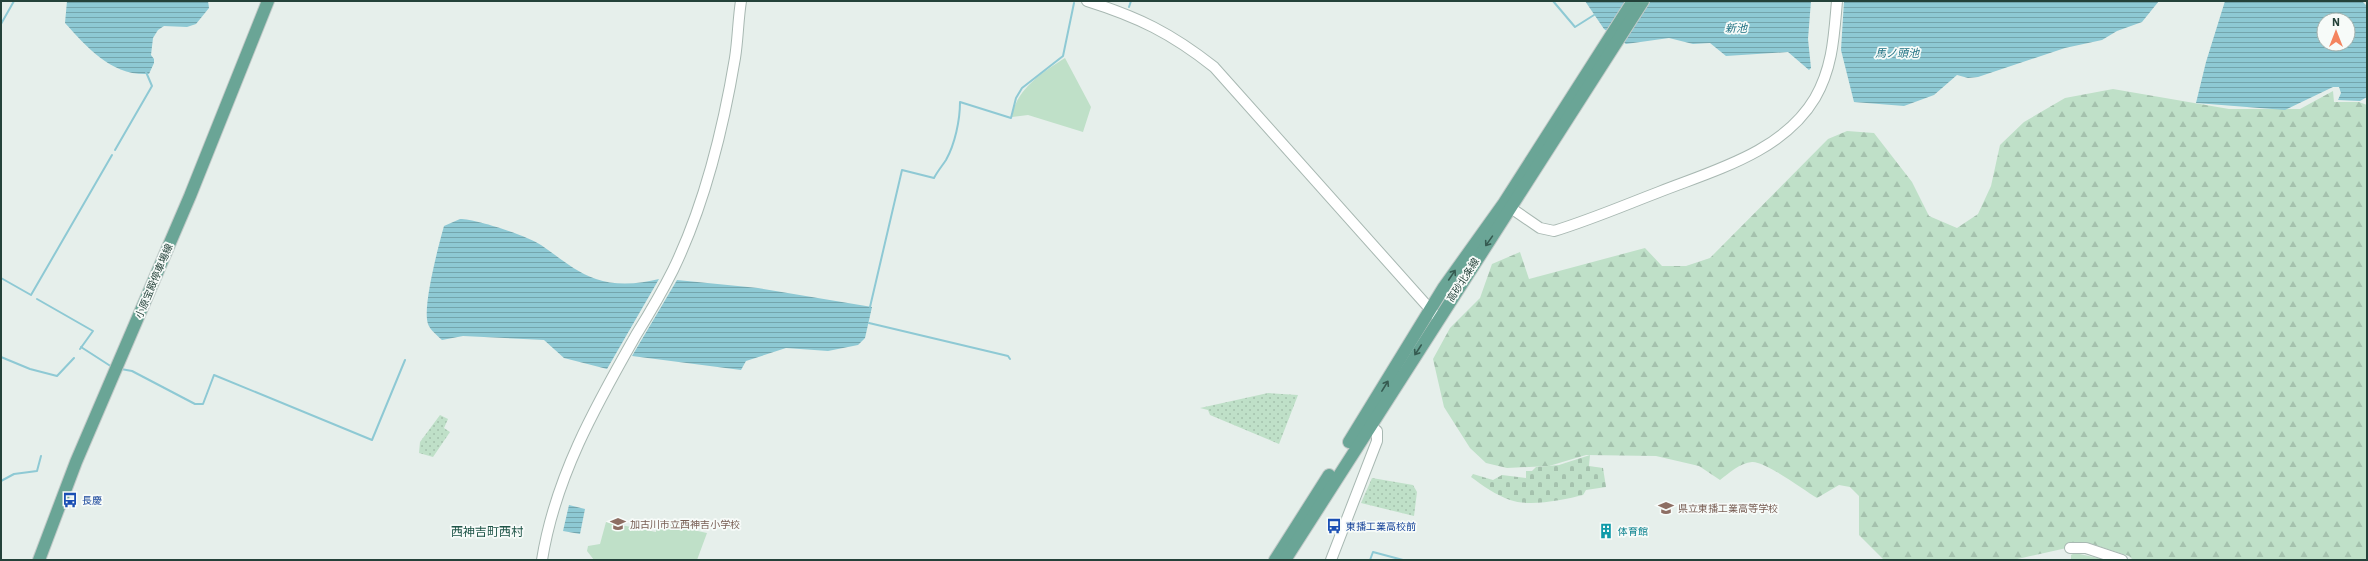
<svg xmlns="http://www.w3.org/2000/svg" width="2368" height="561" font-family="'IBM Plex Sans','Noto Sans JP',sans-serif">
  <defs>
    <pattern id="grass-dots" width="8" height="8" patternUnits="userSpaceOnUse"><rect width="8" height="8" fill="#bfe0c8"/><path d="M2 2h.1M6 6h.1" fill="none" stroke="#a4c1ad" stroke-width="1.8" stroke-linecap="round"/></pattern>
    <pattern id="forest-firs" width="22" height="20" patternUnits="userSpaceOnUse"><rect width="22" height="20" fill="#bfe0c8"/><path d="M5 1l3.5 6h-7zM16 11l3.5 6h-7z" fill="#a4c1ad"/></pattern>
    <pattern id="cemetery-stones" width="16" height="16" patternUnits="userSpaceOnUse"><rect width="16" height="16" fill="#bfe0c8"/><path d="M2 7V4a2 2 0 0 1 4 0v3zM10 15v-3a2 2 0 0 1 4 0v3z" fill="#a4c1ad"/></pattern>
    <pattern id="water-rules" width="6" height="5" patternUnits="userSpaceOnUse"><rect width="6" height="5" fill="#8ec9d4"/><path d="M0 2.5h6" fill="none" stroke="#74a5ad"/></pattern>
  </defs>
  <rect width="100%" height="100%" fill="#e6efeb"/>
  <g fill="url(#grass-dots)">
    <polygon points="1268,393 1298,395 1279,444 1210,415 1208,410 1200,408"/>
    <polygon points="440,415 448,419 444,428 450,432 433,457 419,453 420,442"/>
    <polygon points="1372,478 1413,485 1417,492 1414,516 1361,503"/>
  </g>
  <path fill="url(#forest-firs)" d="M2113 89 2229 109H2300L2333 91 2334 102H2359L2367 105V560H2133L2129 556 2089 543 2013 560H1884L1859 535V496L1850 487 1839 485 1817 498C1804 490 1765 461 1752 462 1740 463 1729 473 1720 480L1699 466 1656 456 1586 455 1549 466 1507 468 1486 463 1470 448 1444 407 1433 359 1450 328 1480 298 1492 264 1520 252 1529 279 1645 248 1662 266H1686L1710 258 1828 139 1847 131 1874 133 1912 182 1929 216 1957 228 1978 214 1991 186 2000 145 2024 122 2065 98Z"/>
  <path fill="url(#cemetery-stones)" d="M1590 455 1589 466 1603 468 1606 487 1586 490 1583 495C1564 500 1529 507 1510 500 1496 495 1483 486 1471 477L1473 474 1493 480 1502 475 1526 478V471H1532L1536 467 1559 465Z"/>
  <g fill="#bfe0c8">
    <path d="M1065 58 1091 107 1083 132 1028 115 1012 117C1015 90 1044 71 1065 58Z"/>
    <polygon points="606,522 656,532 657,522 707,533 697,560 594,560 587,551 588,546 600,544"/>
    <polygon points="2075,553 2107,560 2071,560 2071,555"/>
  </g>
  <g fill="url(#water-rules)" fill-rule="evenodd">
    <path d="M67 1H208L209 8 196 24 187 27 164 26 158 30 153 38 151 55 154 59V63L149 74C111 76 88 48 65 23Z"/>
    <polygon points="1585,1 1811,1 1808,39 1811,68 1809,70 1788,52 1726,56 1710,43 1693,44 1669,38 1626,44 1604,29"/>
    <polygon points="1844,1 2159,1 2142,22 2117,31 2102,40 2065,48 1978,77 1968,78 1957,75 1934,95 1904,106 1854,102 1841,50"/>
    <path d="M2225 1H2362L2367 6V97L2360 101 2338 100 2341 93 2339 87H2333L2285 110 2196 103 2206 62ZM2324 20H2348V44H2324Z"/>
    <path d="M460 219C477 219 527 236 541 245 559 257 575 272 596 279 615 286 640 284 659 279L607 369 564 358 544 340 463 336 442 340C438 336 430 330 428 324 422 307 439 244 444 226Z"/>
    <polygon points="677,280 758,288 872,307 865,338 858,345 828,351 786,348 746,361 741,370 632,356"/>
    <polygon points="569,505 585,509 580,534 563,531"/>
  </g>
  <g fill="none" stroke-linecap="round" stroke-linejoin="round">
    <g stroke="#8ec9d4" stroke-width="2">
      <polyline points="1553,1 1575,27 1594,15"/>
      <polyline points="1129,7 1131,1"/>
      <polyline points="1,24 14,1"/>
      <polyline points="115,150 152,86 146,72"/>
      <polyline points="1,278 31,295 112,155"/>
      <polyline points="37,299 93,331 80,349"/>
      <path d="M870 307 902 170 934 178C937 172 942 166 946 160 955 144 960 120 960 102L1011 118 1016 98 1022 88 1063 56 1074 3"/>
      <polyline points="869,323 1008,356 1010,359"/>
      <polyline points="81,347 112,367"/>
      <polyline points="1,357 30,369 57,376 74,358"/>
      <polyline points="121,369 132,371 195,404 203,404 214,375 372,440 405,360"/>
      <polyline points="1,481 14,474 37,471 41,456"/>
      <polyline points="1370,560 1373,552 1403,560"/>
    </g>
    <g stroke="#a8b8b2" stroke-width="12">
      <g id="minor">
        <path d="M1087 1C1138 17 1171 33 1214 67L1438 318"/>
        <path d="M1505 204 1540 228 1554 231C1590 220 1625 205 1659 192 1715 170 1783 152 1815 98 1833 67 1834 35 1837 1"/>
        <polyline points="2070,548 2086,548 2122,560"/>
        <path d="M542 560C555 478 595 407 636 335 649 314 662 292 673 270 705 204 723 130 735 58 738 39 738 20 741 1"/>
        <polyline points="1331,560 1377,441 1377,431 1366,422"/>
      </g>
    </g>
    <g stroke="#c2cac8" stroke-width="14">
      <g id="major">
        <polyline points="1349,442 1444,287 1504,203 1633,1"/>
        <polyline points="39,560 76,462 190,196 268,1"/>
        <polyline points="1275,560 1329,475"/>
        <polyline points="1285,560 1643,1"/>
      </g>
    </g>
    <use href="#minor" stroke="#fff" stroke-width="10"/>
    <use href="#major" stroke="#6aa596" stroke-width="12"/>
  </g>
  <defs><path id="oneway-shaft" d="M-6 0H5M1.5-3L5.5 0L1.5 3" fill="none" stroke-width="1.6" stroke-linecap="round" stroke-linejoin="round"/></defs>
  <g stroke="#365b51">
    <use href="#oneway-shaft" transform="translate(1489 241) rotate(125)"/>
    <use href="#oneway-shaft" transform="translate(1452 275) rotate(-56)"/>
    <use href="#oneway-shaft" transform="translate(1418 350) rotate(123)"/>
    <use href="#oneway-shaft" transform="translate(1385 386) rotate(-58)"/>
  </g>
  <defs>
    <g id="bus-bare" transform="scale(1.2)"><path d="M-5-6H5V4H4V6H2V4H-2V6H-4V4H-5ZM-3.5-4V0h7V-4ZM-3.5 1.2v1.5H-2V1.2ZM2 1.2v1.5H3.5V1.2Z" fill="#1a4fb4" stroke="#f7fbf9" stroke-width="2.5" paint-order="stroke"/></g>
    <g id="school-bare" transform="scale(1.2)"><path d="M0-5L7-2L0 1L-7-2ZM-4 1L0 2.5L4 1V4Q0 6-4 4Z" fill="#8d6e63" stroke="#f7fbf9" stroke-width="2.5" paint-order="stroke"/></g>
    <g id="building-bare" transform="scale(1.2)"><path d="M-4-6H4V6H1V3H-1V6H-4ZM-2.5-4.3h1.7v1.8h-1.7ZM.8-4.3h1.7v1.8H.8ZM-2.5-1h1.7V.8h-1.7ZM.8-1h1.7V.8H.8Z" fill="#0f9aa8" stroke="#f7fbf9" stroke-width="2.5" paint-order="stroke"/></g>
  </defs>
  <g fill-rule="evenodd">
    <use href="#bus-bare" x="70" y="500"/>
    <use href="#school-bare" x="1666" y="508"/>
    <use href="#school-bare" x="618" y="524"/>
    <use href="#bus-bare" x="1334" y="526"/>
    <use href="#building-bare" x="1606" y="531"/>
  </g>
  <g text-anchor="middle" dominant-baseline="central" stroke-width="3.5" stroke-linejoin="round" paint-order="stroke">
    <g font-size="10" fill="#24423a" stroke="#f7fbf9">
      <text transform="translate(1463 280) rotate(-57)">高砂北条線</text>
      <text transform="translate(154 281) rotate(-67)">小原宝殿停車場線</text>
    </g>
    <g font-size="10" fill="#164399" stroke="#f7fbf9" text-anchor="start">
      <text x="82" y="500">長慶</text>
      <text x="1346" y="526">東播工業高校前</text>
    </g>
    <g font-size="10" fill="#785e54" stroke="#f7fbf9" text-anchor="start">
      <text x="1678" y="508">県立東播工業高等学校</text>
      <text x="630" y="524">加古川市立西神吉小学校</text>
    </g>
    <g font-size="10" fill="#0d838f" stroke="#f7fbf9" text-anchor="start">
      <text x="1618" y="531">体育館</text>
    </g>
    <g font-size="11" font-style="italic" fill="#1c6f80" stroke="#f7fbf9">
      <text x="1736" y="28">新池</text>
      <text x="1897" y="53">馬ノ頭池</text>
    </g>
    <g font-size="12" fill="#1f5548" stroke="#f7fbf9">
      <text x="487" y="531">西神吉町西村</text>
    </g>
  </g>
  <rect width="2368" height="561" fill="none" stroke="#24423a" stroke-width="4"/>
  <g transform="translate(2336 32)"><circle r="19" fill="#f7fbf9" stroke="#a3b1ad"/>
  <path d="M0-3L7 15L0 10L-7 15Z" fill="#f4845f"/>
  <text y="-6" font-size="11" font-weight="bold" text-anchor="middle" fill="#24423a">N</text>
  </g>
</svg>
